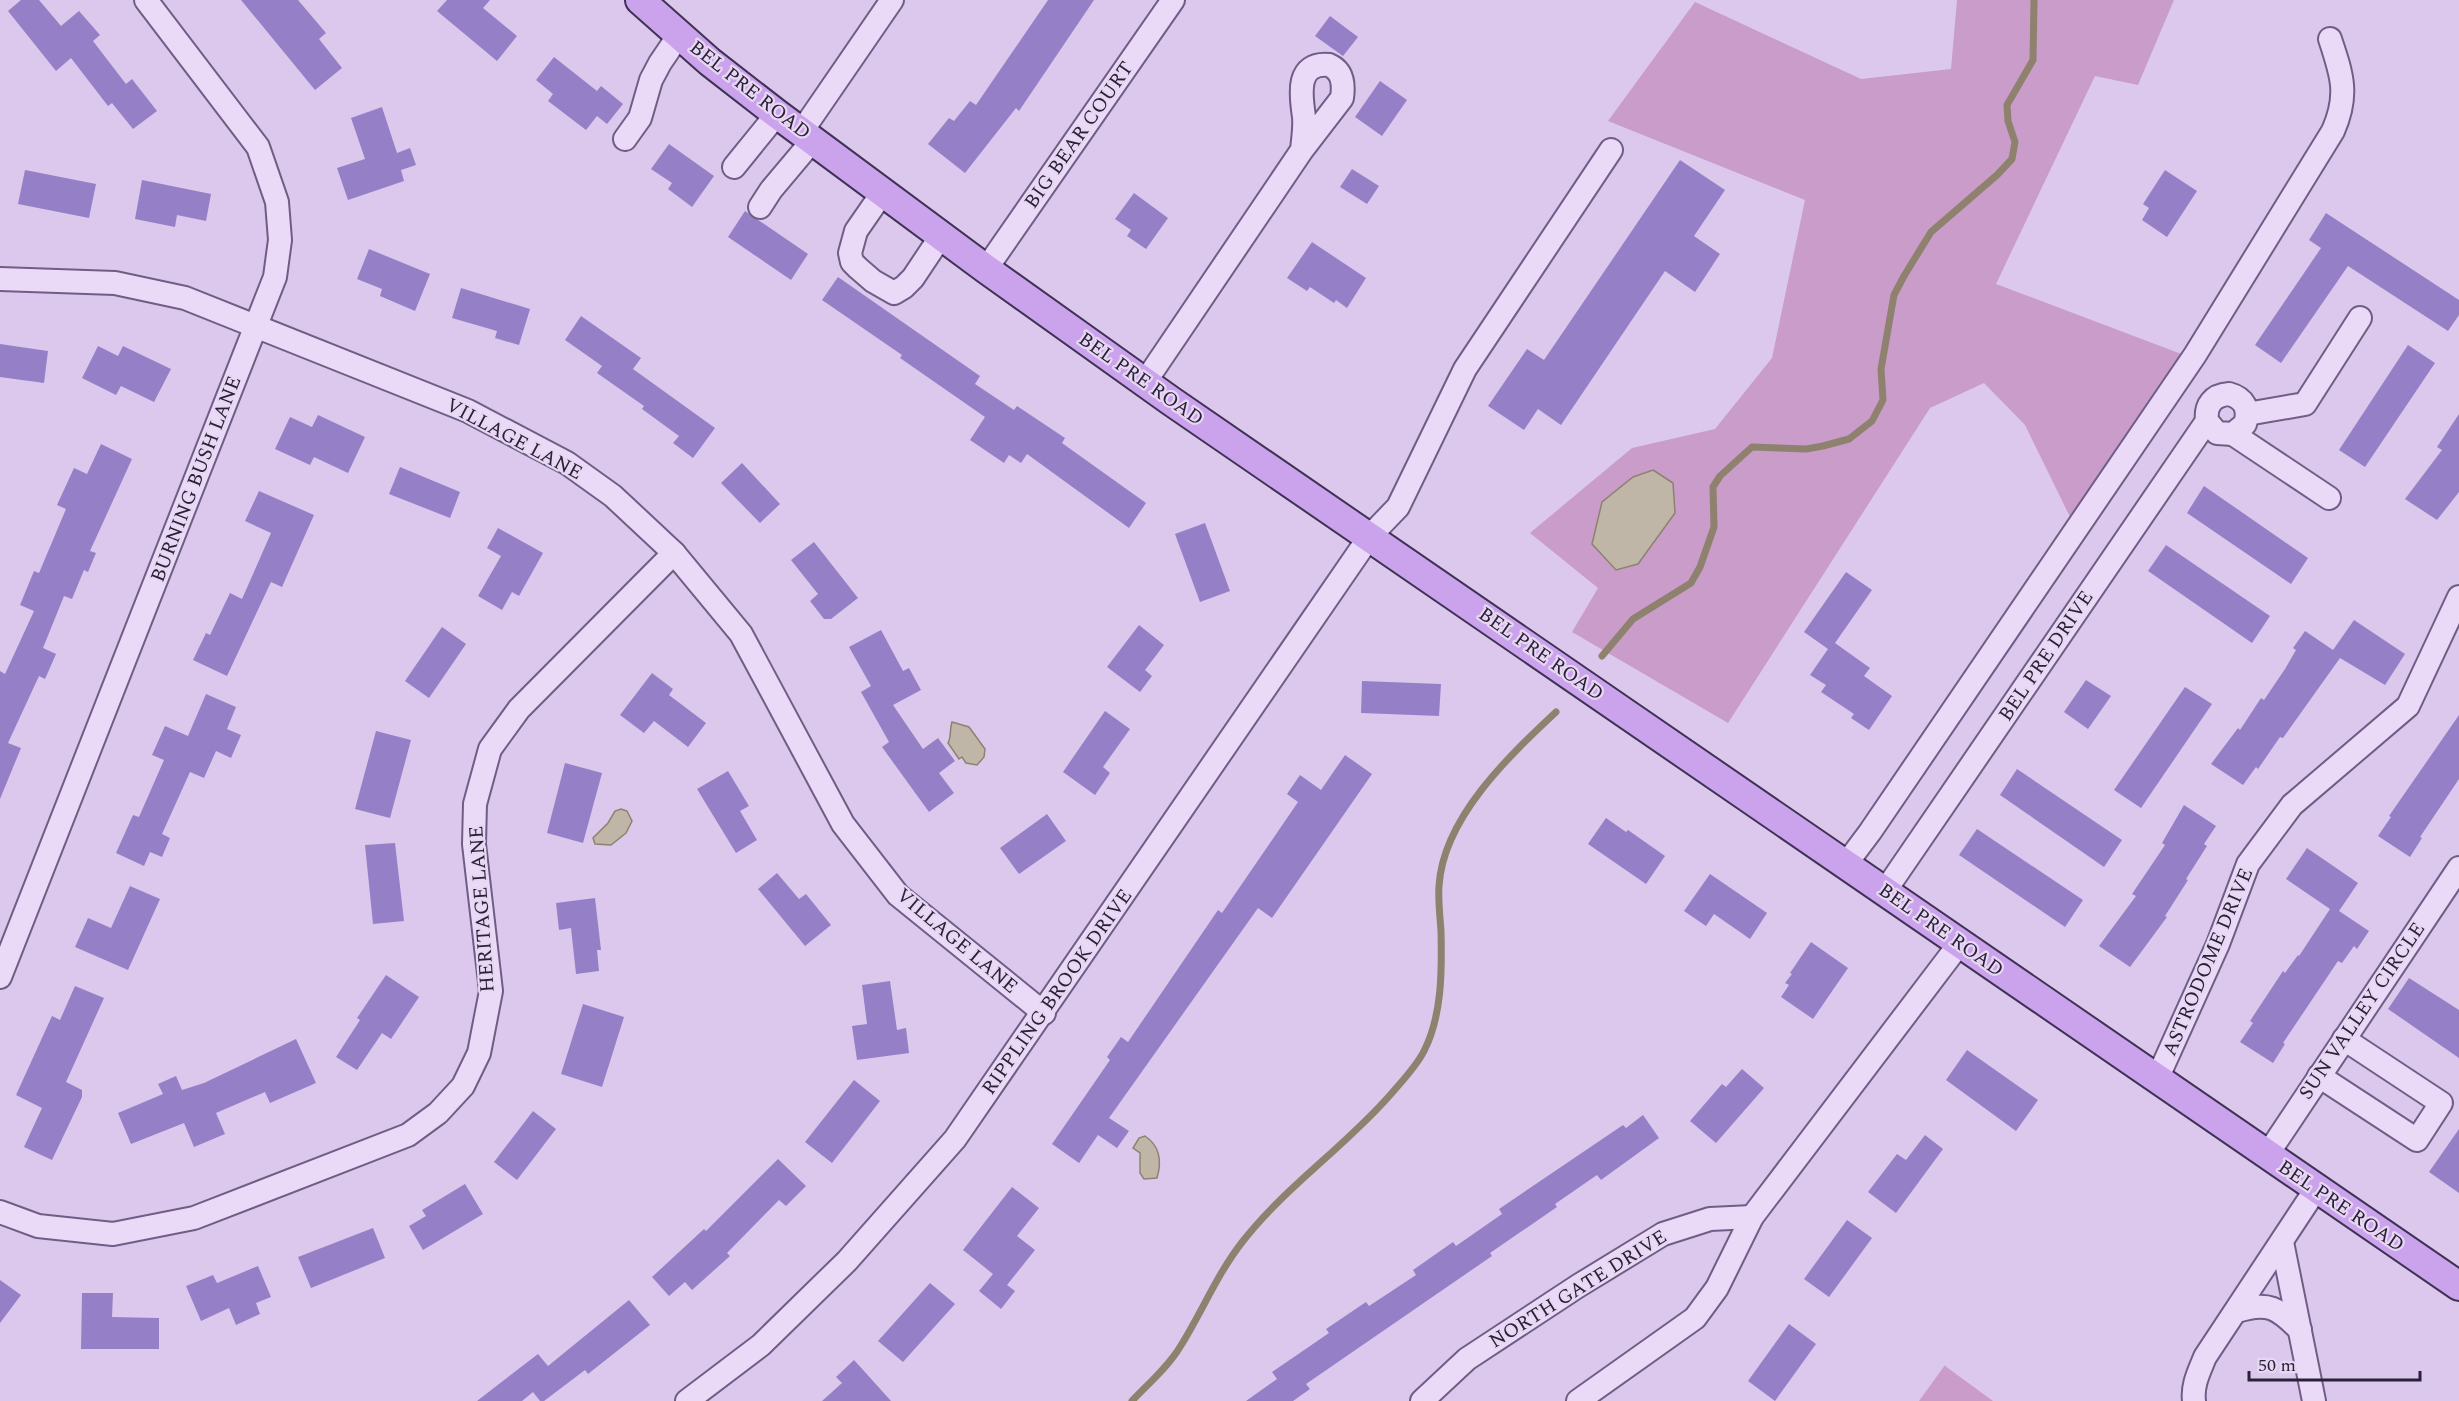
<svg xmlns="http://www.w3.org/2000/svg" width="2459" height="1401" font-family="Spectral,serif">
  <rect width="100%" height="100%" fill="#dcc8ec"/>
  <g fill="#c99cc9">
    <polygon points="1957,0 2174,0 2138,85 2095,76 1996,284 2184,355 2073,523 2025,425 1984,383 1930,408 1728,723 1572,632 1598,588 1530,533 1632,448 1715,429 1772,358 1805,200 1608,121 1695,2 1861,79 1951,69"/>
    <polygon points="1945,1365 1945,1366 1993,1401 1919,1401"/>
  </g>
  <g fill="#c0b6a8" stroke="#8e826f" stroke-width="1.5">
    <polygon points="1653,470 1673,483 1675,513 1638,564 1616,570 1592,544 1602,502 1633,477"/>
    <path d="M952 722 969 727 985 749 984 757 977 765 966 763 962 757 959 759 948 743C952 736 949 730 952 722Z"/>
    <polygon points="621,809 627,811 632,821 626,833 611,845 595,844 593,838 608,823 615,811"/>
    <path d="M1145 1136C1160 1146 1162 1161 1157 1178L1144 1179 1140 1173V1153L1133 1148 1139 1138Z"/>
  </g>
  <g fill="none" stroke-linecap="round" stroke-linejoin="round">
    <g stroke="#8e826f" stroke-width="7">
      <polyline points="1602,656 1633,619 1691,583 1700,567 1714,527 1713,487 1720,476 1752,447 1806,449 1823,446 1849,439 1872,421 1883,400 1881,369 1894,295 1904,276 1931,232 1997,175 2012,159 2015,142 2008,121 2007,105 2033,60 2034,0"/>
      <path d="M1132 1401C1148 1384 1168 1367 1180 1347 1202 1312 1217 1274 1243 1241 1286 1186 1345 1147 1391 1094 1402 1081 1416 1067 1424 1051 1442 1016 1442 971 1441 931 1440 916 1438 901 1439 886 1443 818 1509 756 1556 712"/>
    </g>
  </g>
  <g fill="#9580c7">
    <polygon points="21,0 39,0 61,26 79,11 100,35 93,41 126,84 132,79 157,111 133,129 112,103 108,106 71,58 56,71 8,11"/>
    <polygon points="241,0 298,0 326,33 319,39 342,68 315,90"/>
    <polygon points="447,0 490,0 483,8 517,36 497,61 437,11"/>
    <polygon points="1048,0 1094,0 1019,111 1016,108 965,173 928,144 949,118 954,121 970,101 976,105"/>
    <polygon points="1330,16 1358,37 1343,56 1315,36"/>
    <polygon points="554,57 597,91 601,86 623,104 607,124 597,116 586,130 548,101 553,94 536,80"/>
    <polygon points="1380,81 1407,100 1382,136 1355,117"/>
    <polygon points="382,107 397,153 410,148 416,165 401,170 404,181 348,200 337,168 365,159 351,118"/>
    <polygon points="669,144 714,176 692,207 668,189 672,183 651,169"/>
    <polygon points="1680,160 1725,190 1694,236 1720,254 1695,292 1665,271 1561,425 1538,409 1524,430 1488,406 1527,349 1544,360"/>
    <polygon points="1352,169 1379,186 1367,204 1340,187"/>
    <polygon points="25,170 96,184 89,218 18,204"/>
    <polygon points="2165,170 2197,191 2167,237 2142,220 2149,208 2143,204"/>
    <polygon points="142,180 211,194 206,221 177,215 175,227 135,219"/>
    <polygon points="1134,193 1168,218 1146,249 1127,236 1131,230 1115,219"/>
    <polygon points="745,211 808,254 791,280 728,237"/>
    <polygon points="2326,213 2459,300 2459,315 2448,331 2348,266 2281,363 2255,345 2321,248 2309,240"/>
    <polygon points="1312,242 1366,278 1347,308 1336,300 1334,303 1310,287 1307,291 1287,278"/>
    <polygon points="369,249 430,274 415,311 380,296 382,289 357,279"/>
    <polygon points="838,277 980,376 975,384 1014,410 1017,406 1065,438 1062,443 1146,503 1129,528 1027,454 1021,463 1009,455 1004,463 970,440 985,417 900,358 902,355 822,300"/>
    <polygon points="461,288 530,309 519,345 495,338 497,331 452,318"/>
    <polygon points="581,316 641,358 633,369 715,428 693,458 673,443 679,436 642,409 644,406 597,373 602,366 565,340"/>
    <polygon points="0,344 48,351 44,383 0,377"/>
    <polygon points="2408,345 2435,363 2365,467 2339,450"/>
    <polygon points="98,346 118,356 123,346 171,369 154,402 121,386 116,395 82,378"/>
    <polygon points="2459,414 2459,492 2437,520 2405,499 2442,450 2437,447"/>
    <polygon points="318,415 365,437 348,473 314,457 310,465 275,449 290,417 312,427"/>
    <polygon points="101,444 132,459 90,551 96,553 88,572 84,570 72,599 64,596 43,648 56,654 45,679 39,676 8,743 21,748 0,799 0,671 5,674 34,611 20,605 34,571 39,573 66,509 57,505 74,468 87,474"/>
    <polygon points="742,463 780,504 760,523 721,483"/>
    <polygon points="400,467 460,492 450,518 389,494"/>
    <polygon points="2204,486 2308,558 2291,584 2187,513"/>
    <polygon points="259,491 314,515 282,587 271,582 227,676 193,660 206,633 210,635 230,593 242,599 271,533 245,521"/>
    <polygon points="1205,523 1230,591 1200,602 1175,534"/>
    <polygon points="498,528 543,553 519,596 512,592 502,610 478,596 501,556 487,548"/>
    <polygon points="814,542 858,598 831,619 824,619 810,601 818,594 791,560"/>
    <polygon points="2166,545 2270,616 2252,643 2148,571"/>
    <polygon points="1846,572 1872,590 1835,643 1870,668 1864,676 1892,696 1869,730 1851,718 1854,714 1821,692 1826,685 1810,675 1828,649 1804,632"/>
    <polygon points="2354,620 2405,654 2385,685 2340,658 2283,738 2280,737 2258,769 2256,767 2243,785 2211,764 2238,728 2240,730 2261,698 2264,700 2285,669 2296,650 2293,648 2305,631 2333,650"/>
    <polygon points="1139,625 1164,645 1145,670 1152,676 1140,692 1107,667"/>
    <polygon points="442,627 466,644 429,698 405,681"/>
    <polygon points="881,630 903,671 909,668 921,690 893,705 923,749 938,738 955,761 939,773 954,793 929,812 882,747 889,742 861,692 871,686 849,647"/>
    <polygon points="652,673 673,689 669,695 706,723 688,747 654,721 644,733 620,715"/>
    <polygon points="2086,680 2111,696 2088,729 2064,712"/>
    <polygon points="1362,681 1441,684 1439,716 1361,713"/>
    <polygon points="2185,687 2212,704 2141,808 2114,790"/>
    <polygon points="206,694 236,707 227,729 241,735 231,758 216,751 204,778 190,772 162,834 170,838 162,857 150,852 144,866 116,853 133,815 139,817 164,760 152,755 165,726 188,736"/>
    <polygon points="1105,711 1130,729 1103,767 1110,773 1095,795 1063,772"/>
    <polygon points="2459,715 2459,779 2420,837 2422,838 2410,857 2378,836 2391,817 2389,816"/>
    <polygon points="376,731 411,740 390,818 355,809"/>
    <polygon points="1345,755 1372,774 1272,918 1258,908 1109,1118 1129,1131 1117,1148 1098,1135 1079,1163 1052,1144 1110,1060 1107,1057 1121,1037 1128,1042 1218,910 1222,913 1298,802 1287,794 1300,775 1321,790"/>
    <polygon points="565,763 602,773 583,843 547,833"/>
    <polygon points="2017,769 2122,840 2104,867 2000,795"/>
    <polygon points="728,771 749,806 740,811 757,840 736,853 697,789"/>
    <polygon points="2184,805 2216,826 2204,844 2207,846 2186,879 2188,880 2165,916 2167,917 2130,967 2099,946 2136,896 2132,894 2165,845 2162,843"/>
    <polygon points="1047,814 1066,841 1019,874 1000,848"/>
    <polygon points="1606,818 1626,832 1628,830 1665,856 1646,884 1588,844"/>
    <polygon points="1977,829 2083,900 2065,927 1959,855"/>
    <polygon points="395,843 404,921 373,924 365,845"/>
    <polygon points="2307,848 2358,883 2339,911 2369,931 2357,949 2354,946 2342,963 2338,961 2283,1043 2285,1044 2273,1063 2240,1042 2253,1023 2250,1021 2283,971 2285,973 2298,955 2299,956 2330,909 2286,879"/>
    <polygon points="777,873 799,899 806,894 831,925 805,946 758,889"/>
    <polygon points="1710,874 1767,913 1750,939 1714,914 1706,926 1684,911"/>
    <polygon points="130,886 160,899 128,970 75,947 88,918 111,928"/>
    <polygon points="595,898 601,950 597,950 599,971 576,974 571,928 559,930 556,903"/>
    <polygon points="1811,942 1848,968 1813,1019 1781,997 1789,985 1785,983 1792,974 1790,973"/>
    <polygon points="386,975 419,997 391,1039 382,1033 357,1070 336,1057 360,1020 357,1018"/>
    <polygon points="2409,978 2459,1010 2459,1058 2388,1009"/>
    <polygon points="890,981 897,1030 906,1028 909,1053 857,1060 852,1026 867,1024 862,985"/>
    <polygon points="75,986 104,998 66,1082 82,1090 82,1097 52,1160 24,1147 42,1108 16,1095 52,1016 60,1020"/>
    <polygon points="583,1004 624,1017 602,1087 561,1074"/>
    <polygon points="296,1039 316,1083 270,1103 265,1092 216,1113 225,1134 194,1147 184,1123 131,1144 118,1113 163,1094 158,1084 176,1076 182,1090 204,1083"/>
    <polygon points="1967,1050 2038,1100 2016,1131 1946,1080"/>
    <polygon points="1742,1069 1764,1088 1716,1143 1690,1121 1722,1084 1726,1087"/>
    <polygon points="854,1080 880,1101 832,1163 805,1142"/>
    <polygon points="533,1111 556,1129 517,1180 494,1162"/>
    <polygon points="1643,1115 1659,1138 1601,1180 1597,1175 1555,1204 1557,1207 1490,1253 1492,1256 1306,1384 1310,1389 1293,1401 1246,1401 1277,1379 1272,1372 1329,1333 1326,1329 1366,1302 1369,1306 1416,1275 1413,1270 1453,1242 1456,1246 1502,1214 1499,1209 1623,1125 1626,1128"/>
    <polygon points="2459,1129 2459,1193 2429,1172"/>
    <polygon points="1925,1135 1943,1149 1896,1213 1868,1192 1897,1154 1906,1160"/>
    <polygon points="778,1159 806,1186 786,1206 779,1200 727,1253 730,1256 692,1290 685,1282 669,1296 652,1277 704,1229 706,1231"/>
    <polygon points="465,1184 483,1214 423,1250 409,1226 426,1216 422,1210"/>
    <polygon points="1012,1187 1039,1208 1017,1236 1035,1250 1007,1285 1015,1291 1001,1309 979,1291 993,1274 963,1250"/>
    <polygon points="1847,1220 1872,1238 1829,1297 1804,1279"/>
    <polygon points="373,1228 385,1258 311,1288 298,1257"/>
    <polygon points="258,1266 271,1297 256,1303 260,1314 236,1325 229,1308 201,1321 186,1286 213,1275 217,1283"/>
    <polygon points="0,1280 21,1295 0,1323"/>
    <polygon points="930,1283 955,1304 903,1362 878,1341"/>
    <polygon points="82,1293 113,1293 112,1317 159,1318 159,1349 81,1349"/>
    <polygon points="629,1300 650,1325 588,1374 585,1370 544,1401 540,1401 533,1392 522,1401 477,1401 538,1354 548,1366"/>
    <polygon points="1789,1324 1816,1344 1775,1401 1748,1381"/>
    <polygon points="854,1360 864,1371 891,1401 822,1401 842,1383 836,1377"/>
  </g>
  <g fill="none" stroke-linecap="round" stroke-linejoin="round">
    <g stroke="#6e5e86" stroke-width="26">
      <g id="minor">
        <polyline points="802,131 892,0"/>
        <polyline points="625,139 640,118 651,80 660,63 679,35"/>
        <polyline points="734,167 777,114"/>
        <polyline points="883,192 856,231 850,253 852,262 858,268 873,281 894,293 904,287 913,278 941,236"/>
        <polyline points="760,207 771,190 813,140"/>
        <polyline points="986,269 1173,0"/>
        <polyline points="0,279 115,283 185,298 468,411 567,463 613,496 674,553 741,634 843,824 898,895 1044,1013"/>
        <path d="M1145 382 1302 150C1303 139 1305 128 1304 117 1301 96 1295 62 1329 65 1343 71 1344 84 1342 98L1302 150"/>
        <polyline points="2247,414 2305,404 2360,318"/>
        <polyline points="2233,434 2329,498"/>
        <path d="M1846 864 1870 832 2195 355 2333 131C2349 95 2342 75 2330 39"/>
        <path d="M1885 891 2207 421C2205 405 2213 395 2229 394 2244 398 2250 409 2245 424L2233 434 2217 433 2207 421"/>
        <polyline points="0,977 275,277 280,240 277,202 258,147 146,0"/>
        <polyline points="2319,1076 2417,1140 2441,1103 2344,1039"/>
        <polyline points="2157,1079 2218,944 2248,864 2292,805 2408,706 2459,597"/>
        <polyline points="2267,1155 2459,868"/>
        <polyline points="0,1212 38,1226 113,1234 194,1218 408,1135 438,1113 463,1086 479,1053 491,991 474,844 475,804 490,749 519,709 674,553"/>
        <polyline points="2282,1242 2314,1401"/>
        <path d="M2237 1311C2268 1301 2278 1308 2300 1330"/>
        <polyline points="687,1401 761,1345 847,1261 955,1139 1370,536 1398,507 1465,369 1611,150"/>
        <polyline points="1422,1401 1467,1359 1578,1286 1663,1234 1710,1219 1752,1217"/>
        <polyline points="1578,1401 1695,1318 1717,1288 1752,1217 1960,943"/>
        <path d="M2194 1401C2192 1385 2199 1372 2205 1357L2316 1189"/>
      </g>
    </g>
    <g stroke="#3d3254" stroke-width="32">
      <polyline id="major" points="640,0 710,62 777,114 986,269 1171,401 2459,1286"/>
    </g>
    <use href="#minor" stroke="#ebdaf7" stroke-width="22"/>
    <use href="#major" stroke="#cba3ec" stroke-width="28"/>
  </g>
  <g text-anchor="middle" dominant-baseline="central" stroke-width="4.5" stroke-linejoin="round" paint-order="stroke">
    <g font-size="20" fill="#292138" stroke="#e7d7f3">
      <text transform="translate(750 90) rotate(38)">BEL PRE ROAD</text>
      <text transform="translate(1079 135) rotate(-55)">BIG BEAR COURT</text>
      <text transform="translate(1141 379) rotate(35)">BEL PRE ROAD</text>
      <text transform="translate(514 439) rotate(28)">VILLAGE LANE</text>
      <text transform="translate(196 479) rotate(-69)">BURNING BUSH LANE</text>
      <text transform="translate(1541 654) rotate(35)">BEL PRE ROAD</text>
      <text transform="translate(2046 656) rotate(-56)">BEL PRE DRIVE</text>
      <text transform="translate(482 909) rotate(-94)">HERITAGE LANE</text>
      <text transform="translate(1941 930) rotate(35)">BEL PRE ROAD</text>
      <text transform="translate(957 941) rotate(40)">VILLAGE LANE</text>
      <text transform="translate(2208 962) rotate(-67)">ASTRODOME DRIVE</text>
      <text transform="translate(1057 992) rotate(-55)">RIPPLING BROOK DRIVE</text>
      <text transform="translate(2362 1011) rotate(-56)">SUN VALLEY CIRCLE</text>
      <text transform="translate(2341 1206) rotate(34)">BEL PRE ROAD</text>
      <text transform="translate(1578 1289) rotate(-32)">NORTH GATE DRIVE</text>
    </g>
  </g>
  <path d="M2249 1371v9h171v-9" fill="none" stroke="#292138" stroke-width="3"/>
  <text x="2258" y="1371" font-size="18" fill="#292138" stroke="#e7d7f3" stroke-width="4.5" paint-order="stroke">50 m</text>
</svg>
